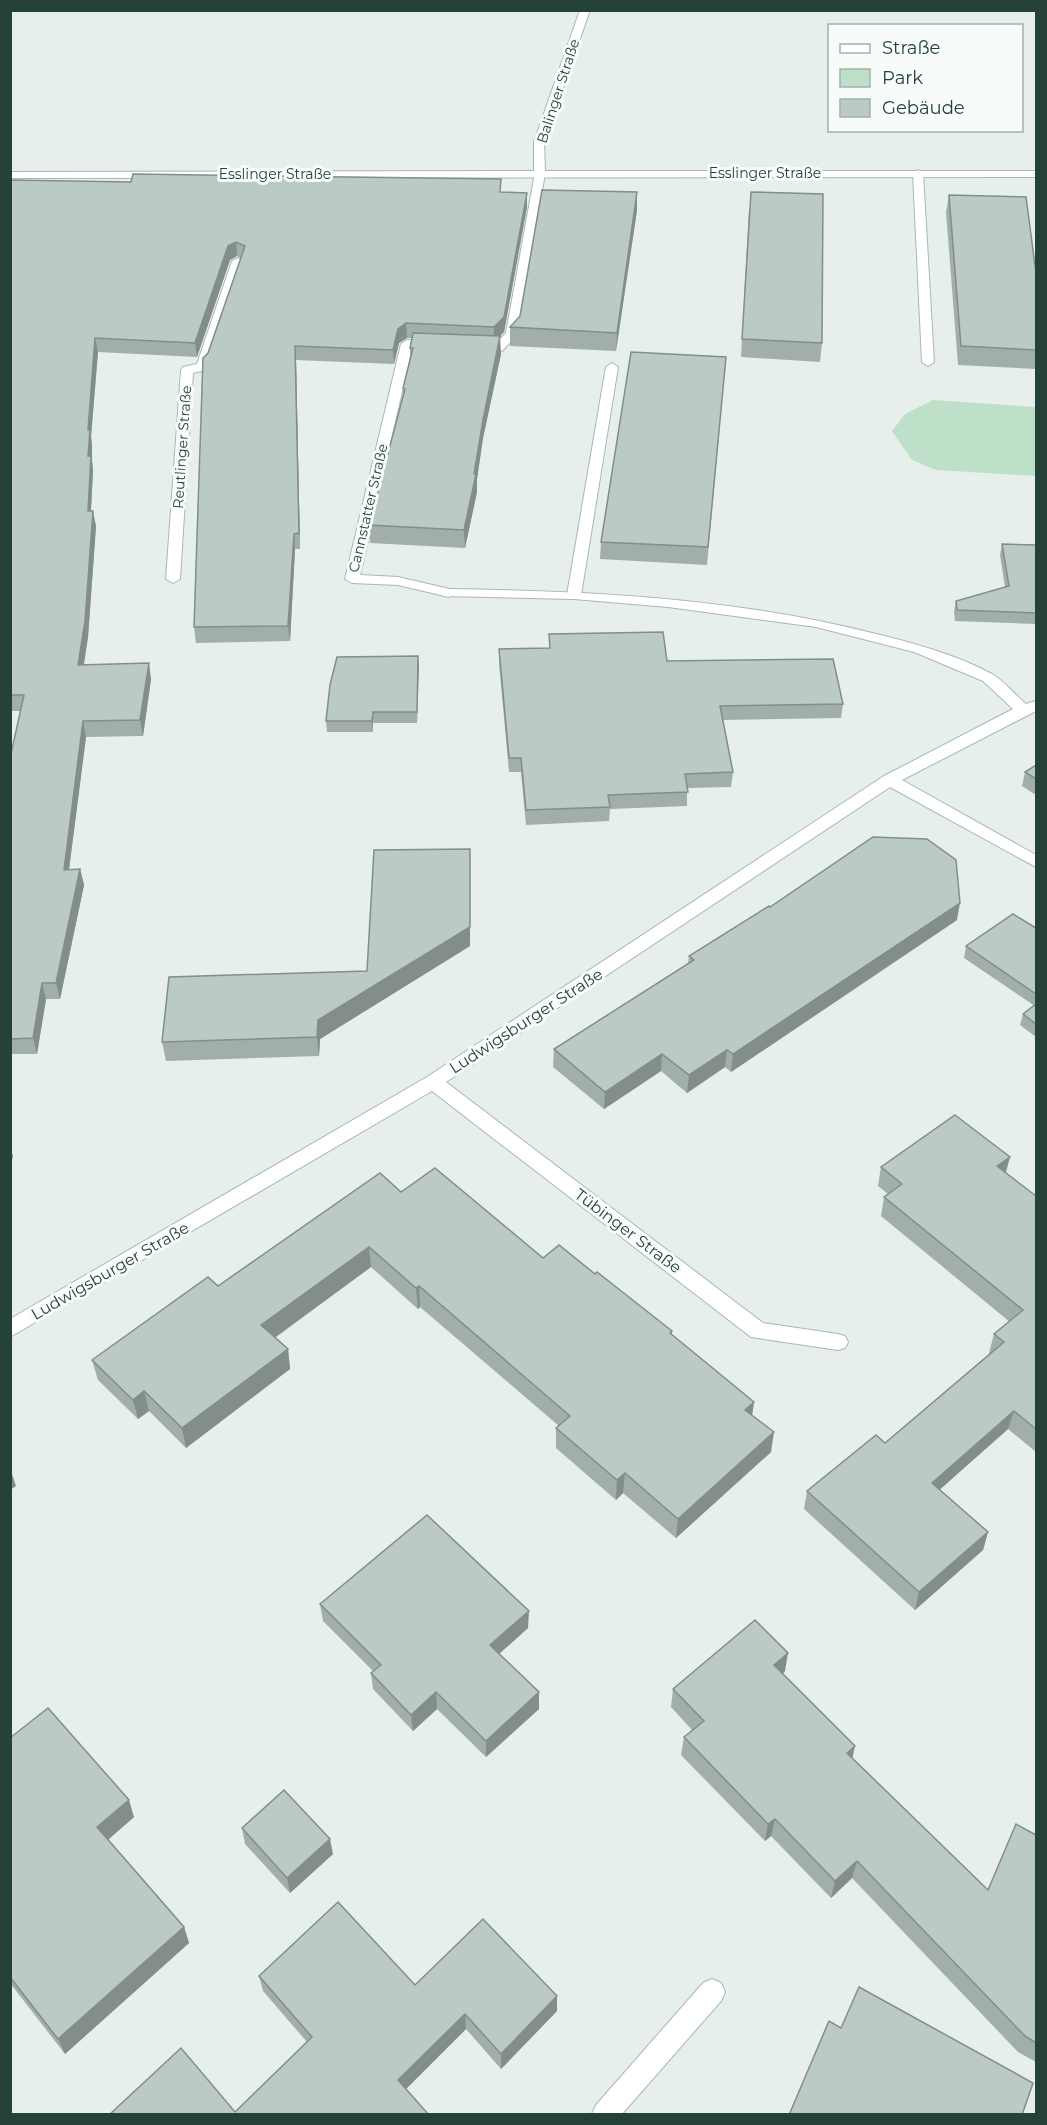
<svg xmlns="http://www.w3.org/2000/svg" width="1047" height="2125" font-family="Montserrat,sans-serif">
  <rect width="100%" height="100%" fill="#e6efeb"/>
  <polygon fill="#bfe0c8" points="933,400 1036,407 1036,476 936,470 912,460 892,431 905,414"/>
  <g fill="none" stroke-linecap="round" stroke-linejoin="round">
    <g stroke="#a8b8b2" stroke-width="2">
      <g id="service">
        <polygon points="540,170 545,173 518,334 502,351 475,350 473,347 475,344 495,344 506,333 535,173"/>
        <polygon points="918,170 923,173 934,362 928,366 922,362 913,173"/>
        <polygon points="238,258 244,261 208,367 206,370 193,373 180,579 173,583 166,579 181,370 183,367 197,364 232,261"/>
        <polygon points="407,340 434,341 440,345 434,349 412,348 360,575 398,577 454,590 456,593 449,597 398,585 352,583 345,579 401,344"/>
        <polygon points="612,363 618,367 581,595 574,599 567,595 606,367"/>
      </g>
    </g>
    <g stroke="#a8b8b2" stroke-width="2">
      <g id="minor">
        <polygon points="580,10 590,10 544,142 545,171 1036,171 1036,177 10,178 10,172 534,171 534,142"/>
        <path d="M449 589C591 591 734 598 872 633 913 643 955 654 992 674 1004 681 1015 695 1026 704L1036 701V711L902 780 1036 855V867L890 787 446 1082 763 1323 838 1334 845 1336 848 1342 845 1348 838 1350 751 1337 432 1091 10 1337V1319L427 1077 884 776 1013 709 983 681 914 652 816 627 668 607 574 599 444 596 442 593Z"/>
        <polygon points="712,1979 721,1983 725,1992 721,2001 622,2114 592,2114 596,2105 703,1983"/>
      </g>
    </g>
    <use href="#service" fill="#fff" fill-rule="evenodd"/>
    <use href="#minor" fill="#fff" fill-rule="evenodd"/>
  </g>
  <g fill="#a1aea9">
    <polygon points="10,180 501,192 527,207 504,332 499,336 501,354 483,438 477,479 477,492 465,548 370,543 369,525 403,395 403,388 410,359 410,348 412,338 407,338 399,343 394,364 296,360 300,549 295,549 290,641 196,643 194,627 208,353 241,258 237,256 230,260 197,357 98,352 91,436 92,445 92,460 93,471 91,511 96,526 88,637 84,665 151,679 143,736 86,737 69,869 80,869 84,885 60,999 46,999 37,1054 10,1054 10,758 21,711 10,711"/>
    <polygon points="637,192 637,210 616,351 510,346 510,327"/>
    <polygon points="949,195 1036,273 1036,369 958,365 946,212"/>
    <polygon points="749,209 822,343 820,362 741,357"/>
    <polygon points="726,357 707,565 600,559 601,542"/>
    <polygon points="1002,544 1036,545 1036,624 955,621 954,612 956,601 1005,587 1000,555"/>
    <polygon points="549,634 667,661 843,704 841,718 723,720 733,772 731,787 687,788 687,806 610,809 609,821 526,825 521,772 509,772 499,663 499,649 549,648"/>
    <polygon points="418,656 417,723 373,723 373,732 327,732 326,721"/>
    <polygon points="1036,765 1036,795 1022,786 1025,772"/>
    <polygon points="470,849 470,946 320,1039 319,1056 166,1061 162,1042 367,971"/>
    <polygon points="770,907 957,920 731,1072 725,1067 687,1093 661,1071 604,1109 553,1067 554,1049 688,964 689,956"/>
    <polygon points="1036,928 1036,1037 1020,1025 1023,1014 1035,1006 964,958 966,946"/>
    <polygon points="881,1167 1005,1173 1036,1196 1036,1452 1008,1429 939,1490 988,1532 983,1550 915,1610 804,1509 807,1491 885,1443 990,1353 989,1353 994,1334 1010,1322 881,1216 884,1197 888,1194 878,1186"/>
    <polygon points="401,1192 543,1258 595,1274 672,1331 672,1335 754,1402 752,1415 771,1452 676,1538 623,1493 616,1500 556,1448 556,1428 559,1426 420,1307 418,1309 371,1267 275,1338 288,1349 290,1369 186,1448 149,1411 138,1419 98,1380 92,1360 218,1286"/>
    <polygon points="320,1604 528,1628 499,1654 539,1709 486,1757 437,1709 413,1731 373,1689 371,1673 373,1671 323,1621"/>
    <polygon points="785,1671 783,1674 852,1758 988,1890 1036,1835 1036,2062 1018,2052 852,1878 831,1898 771,1836 765,1841 681,1755 684,1737 692,1730 671,1707 673,1689"/>
    <polygon points="10,1738 134,1817 108,1840 184,1927 189,1943 65,2054 10,1983"/>
    <polygon points="242,1828 333,1854 290,1893 245,1844"/>
    <polygon points="259,1976 415,1985 557,1996 557,2011 501,2069 466,2029 406,2089 235,2112 307,2042 263,1991"/>
  </g>
  <g fill="#838d89">
    <polygon points="637,192 637,210 616,351 617,333"/>
    <polygon points="527,193 527,207 504,332 494,342 494,327"/>
    <polygon points="236,242 237,256 230,260 197,357 195,343 228,246"/>
    <polygon points="406,323 407,338 399,343 394,364 393,350 398,329"/>
    <polygon points="500,336 501,354 483,438 477,479 477,492 465,548 464,530 483,420"/>
    <polygon points="95,338 98,352 91,436 92,445 92,460 93,471 90,526 88,511 88,430"/>
    <polygon points="295,346 296,360 300,549 299,533"/>
    <polygon points="93,511 96,526 88,637 81,680 78,665"/>
    <polygon points="294,534 295,549 290,641 288,626"/>
    <polygon points="418,656 419,667 417,723 417,712"/>
    <polygon points="149,663 151,679 143,736 140,720"/>
    <polygon points="373,712 373,732 372,721"/>
    <polygon points="83,721 86,737 67,885 64,870"/>
    <polygon points="470,849 470,946 320,1039 319,1056 317,1037 318,1020 470,927"/>
    <polygon points="80,869 84,885 60,999 56,983"/>
    <polygon points="960,903 957,920 731,1072 733,1054"/>
    <polygon points="42,983 46,999 37,1054 33,1038"/>
    <polygon points="727,1050 725,1067 687,1093 689,1075"/>
    <polygon points="662,1054 661,1071 604,1109 605,1092"/>
    <polygon points="10,1147 13,1156 10,1169"/>
    <polygon points="1010,1157 1005,1176 997,1166"/>
    <polygon points="369,1247 371,1267 264,1345 261,1325"/>
    <polygon points="419,1286 420,1307 418,1309 416,1288"/>
    <polygon points="288,1349 290,1369 186,1448 182,1428"/>
    <polygon points="144,1391 149,1411 138,1419 133,1400"/>
    <polygon points="754,1402 751,1422 745,1410"/>
    <polygon points="1014,1411 1008,1429 927,1501 932,1483"/>
    <polygon points="774,1432 771,1452 676,1538 678,1519"/>
    <polygon points="10,1471 11,1471 16,1486 10,1490"/>
    <polygon points="625,1473 623,1493 616,1500 617,1480"/>
    <polygon points="988,1532 983,1550 915,1610 919,1592"/>
    <polygon points="529,1611 528,1628 490,1662 490,1645"/>
    <polygon points="788,1653 785,1671 771,1684 774,1665"/>
    <polygon points="436,1692 437,1709 413,1731 411,1715"/>
    <polygon points="539,1692 539,1709 486,1757 486,1741"/>
    <polygon points="855,1746 851,1764 847,1753"/>
    <polygon points="129,1800 134,1817 103,1844 97,1827"/>
    <polygon points="775,1819 771,1836 765,1841 768,1824"/>
    <polygon points="330,1839 333,1854 290,1893 287,1878"/>
    <polygon points="857,1861 852,1878 831,1898 835,1881"/>
    <polygon points="184,1927 189,1943 65,2054 58,2039"/>
    <polygon points="557,1996 557,2011 501,2069 501,2054"/>
    <polygon points="465,2014 466,2029 400,2095 398,2080"/>
  </g>
  <g fill="#bbcac4" stroke="#838d89" stroke-width="1.5">
    <polygon points="133,174 501,179 500,192 527,193 504,317 494,327 406,323 398,329 393,350 295,346 299,533 294,534 288,626 194,627 203,358 208,353 245,246 236,242 228,246 195,343 95,338 88,430 90,430 88,456 91,456 88,511 93,511 85,621 78,665 149,663 140,720 83,721 64,870 80,869 56,983 42,983 33,1038 10,1039 10,758 24,695 10,695 10,180 131,182"/>
    <polygon points="542,190 637,192 617,333 510,327 520,316"/>
    <polygon points="751,192 823,194 822,343 742,339"/>
    <polygon points="949,195 1026,197 1036,273 1036,350 961,346"/>
    <polygon points="413,333 500,336 483,420 474,474 476,474 464,530 369,525 405,389 403,388 413,348 410,348"/>
    <polygon points="631,352 726,357 708,547 601,542"/>
    <polygon points="1002,544 1036,545 1036,613 957,610 956,601 1009,586"/>
    <polygon points="663,632 667,661 833,659 843,704 720,706 733,772 685,774 688,792 608,795 610,807 526,810 521,758 509,758 499,649 550,648 549,634"/>
    <polygon points="418,656 417,712 373,712 372,721 326,721 330,685 337,657"/>
    <polygon points="1036,765 1036,779 1025,772"/>
    <polygon points="873,837 927,839 956,860 960,903 733,1054 727,1050 689,1075 662,1054 605,1092 554,1049 694,960 689,956 769,906 770,907"/>
    <polygon points="470,849 470,927 318,1020 317,1037 162,1042 169,977 367,971 374,850"/>
    <polygon points="1013,914 1036,928 1036,994 966,946"/>
    <polygon points="1036,1004 1036,1024 1023,1014"/>
    <polygon points="955,1115 1010,1157 997,1166 1036,1196 1036,1429 1014,1411 932,1483 988,1532 919,1592 807,1491 876,1435 885,1443 1004,1342 994,1334 1023,1310 884,1197 902,1184 881,1167"/>
    <polygon points="435,1168 543,1258 559,1245 595,1274 597,1272 672,1331 670,1333 754,1402 745,1410 774,1432 678,1519 625,1473 617,1480 556,1428 570,1416 419,1286 416,1288 369,1247 261,1325 288,1349 182,1428 144,1391 133,1400 92,1360 208,1277 218,1286 380,1173 401,1192"/>
    <polygon points="427,1515 529,1611 490,1645 539,1692 486,1741 436,1692 411,1715 371,1673 381,1665 320,1604"/>
    <polygon points="755,1620 788,1653 774,1665 855,1746 847,1753 988,1890 1016,1824 1036,1835 1036,2043 1025,2036 857,1861 835,1881 775,1819 768,1824 684,1737 704,1721 673,1689"/>
    <polygon points="48,1708 129,1800 97,1827 184,1927 58,2039 10,1977 10,1738"/>
    <polygon points="284,1790 330,1839 287,1878 242,1828"/>
    <polygon points="338,1902 415,1985 483,1919 557,1996 501,2054 465,2014 398,2080 429,2115 109,2115 181,2048 235,2112 312,2037 259,1976"/>
    <polygon points="859,1987 1033,2083 1022,2115 789,2115 829,2021 841,2028"/>
  </g>
  <g text-anchor="middle" dominant-baseline="central" stroke-width="6" stroke-linejoin="round" paint-order="stroke">
    <g font-size="14" fill="#24423a" stroke="#f7fbf9">
      <text transform="translate(558 91) rotate(-72)">Balinger Straße</text>
      <text x="765" y="173">Esslinger Straße</text>
      <text x="275" y="174">Esslinger Straße</text>
      <text transform="translate(182 447) rotate(-86)">Reutlinger Straße</text>
      <text transform="translate(368 508) rotate(-77)">Cannstatter Straße</text>
    </g>
    <g font-size="16" fill="#24423a" stroke="#f7fbf9">
      <text transform="translate(526 1021) rotate(-33)">Ludwigsburger Straße</text>
      <text transform="translate(628 1231) rotate(37)">Tübinger Straße</text>
      <text transform="translate(110 1271) rotate(-30)">Ludwigsburger Straße</text>
    </g>
  </g>
  <rect width="1047" height="2125" fill="none" stroke="#24423a" stroke-width="24"/>
  <rect x="828" y="24" width="195" height="108" fill="#f7fbf9" stroke="#a3b1ad" stroke-width="1.5"/>
  <rect x="840" y="44" width="30" height="9" fill="#ffffff" stroke="#a3b1ad" stroke-width="1.5"/>
  <text x="882" y="54" font-size="18" fill="#24423a">Straße</text>
  <rect x="840" y="69" width="30" height="18" fill="#bfe0c8" stroke="#a3b1ad" stroke-width="1.5"/>
  <text x="882" y="84" font-size="18" fill="#24423a">Park</text>
  <rect x="840" y="99" width="30" height="18" fill="#bbcac4" stroke="#a3b1ad" stroke-width="1.5"/>
  <text x="882" y="114" font-size="18" fill="#24423a">Gebäude</text>
</svg>
